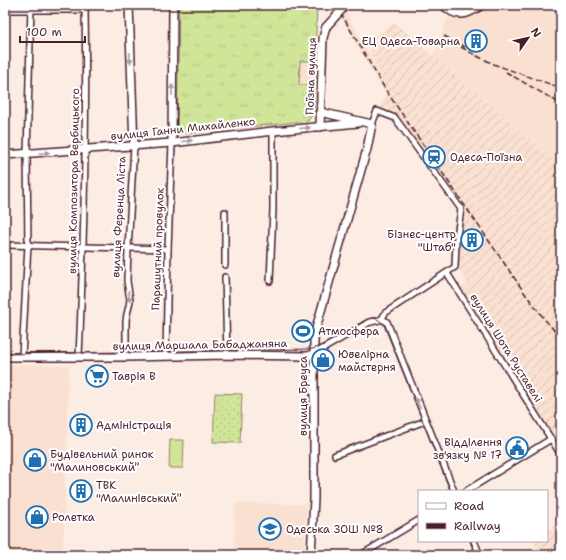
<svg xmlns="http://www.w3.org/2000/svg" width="566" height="560" font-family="'Shantell Sans',sans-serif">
  <defs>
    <pattern id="industrial-furrows" width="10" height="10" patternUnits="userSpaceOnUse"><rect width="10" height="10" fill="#fae0d1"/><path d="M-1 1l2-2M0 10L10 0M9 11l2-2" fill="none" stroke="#d8c0b4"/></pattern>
    <pattern id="grass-tufts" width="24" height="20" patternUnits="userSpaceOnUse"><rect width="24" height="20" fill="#d1e599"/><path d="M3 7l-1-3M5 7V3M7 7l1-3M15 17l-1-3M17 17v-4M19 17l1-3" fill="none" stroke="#b5c484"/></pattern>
    <pattern id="park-dots" width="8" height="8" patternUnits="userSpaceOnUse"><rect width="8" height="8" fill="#d1e599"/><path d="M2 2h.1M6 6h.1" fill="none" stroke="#b5c484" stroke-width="1.8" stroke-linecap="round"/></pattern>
  </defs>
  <rect width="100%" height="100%" fill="#fcede4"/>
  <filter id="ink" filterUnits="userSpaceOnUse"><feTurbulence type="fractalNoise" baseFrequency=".025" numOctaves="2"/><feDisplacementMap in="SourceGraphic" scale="8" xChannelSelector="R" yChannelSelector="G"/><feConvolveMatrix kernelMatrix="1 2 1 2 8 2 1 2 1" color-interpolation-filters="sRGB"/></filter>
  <g filter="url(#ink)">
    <g fill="#fae0d1">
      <polygon points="334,5 342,5 384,80 386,93 379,84"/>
      <polygon points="492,5 561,5 561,166 433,56 449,15 459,19 476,15"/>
      <polygon points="300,60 315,61 317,70 317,83 315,85 299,85"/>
      <polygon points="5,364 69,365 63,555 5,555"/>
      <polygon points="235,503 307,504 304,555 234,555"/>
    </g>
    <g fill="url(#industrial-furrows)">
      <polygon points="395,23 561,166 561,451 458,290 468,284 456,264 463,209 396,117 380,109 386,93 384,80 370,54 374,36"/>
      <polygon points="561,522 561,555 542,555 533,541 547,541 547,531"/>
    </g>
    <polygon fill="url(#grass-tufts)" stroke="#8e8262" points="179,5 317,5 315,61 300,61 299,85 315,85 314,112 308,121 177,134"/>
    <polygon fill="url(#park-dots)" stroke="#8e8262" points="215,393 242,394 240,443 213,442"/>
    <polygon fill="#d1e599" stroke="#8e8262" points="170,440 184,440 183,468 169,468"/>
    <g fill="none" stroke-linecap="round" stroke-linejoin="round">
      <g stroke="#4a1f2b" stroke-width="8">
        <g id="street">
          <polyline points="5,10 85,10"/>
          <polyline points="5,245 168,249"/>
          <polyline points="225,265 225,212"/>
          <polyline points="447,273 561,455"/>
          <polyline points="225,277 227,355"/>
          <polyline points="270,281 273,209 273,131"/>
          <polyline points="382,319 387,322 454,491"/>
          <path d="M314 354 368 323C372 321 378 321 382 319L385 313 455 267 456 243 461 209 395 118 377 111 372 124"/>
          <polyline points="166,356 168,249 172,143"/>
          <polyline points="22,357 28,245 27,154 31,5"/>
          <path d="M79 357C84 240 87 122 85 5"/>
          <polyline points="126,357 126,321 127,314 129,306 130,300 127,281 128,249 134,146"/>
          <polyline points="335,455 425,421"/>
          <polyline points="466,491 551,439"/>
          <polyline points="474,541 480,555"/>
          <polyline points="361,555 419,520"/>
        </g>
      </g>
      <g stroke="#4a1f2b" stroke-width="10">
        <g id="secondary">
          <polyline points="129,5 134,146"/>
          <path d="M443 5C457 19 467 15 482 5"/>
          <polyline points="320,127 323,38 326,27"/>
          <polyline points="172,143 173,5"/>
          <polyline points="5,155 172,143 273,131 358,123"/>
          <polyline points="5,357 126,357 227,355 307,356 314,354"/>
          <polyline points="311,555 314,499 314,341 315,332 367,149 372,124 320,112"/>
        </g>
      </g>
      <use href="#street" stroke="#fff" stroke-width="5"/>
      <use href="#secondary" stroke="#fff" stroke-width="7"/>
      <g stroke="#4a1f2b" stroke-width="1">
        <path d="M5 354 313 349 330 341 367 319C374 316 380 320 384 325L451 491"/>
        <polyline points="470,541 475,555"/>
      </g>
      <g stroke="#4a1f2b" stroke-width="1.5" stroke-dasharray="6 3" stroke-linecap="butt">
        <polyline points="336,5 385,89 526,295 546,321 561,338"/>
        <polyline points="444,36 467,48"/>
        <polyline points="461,47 479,57 496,65 561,88"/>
        <polyline points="506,72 561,104"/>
      </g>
      <g stroke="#4a1f2b" stroke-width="10" stroke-linecap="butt">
        <polyline id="secondary-bridge" points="326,27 346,5"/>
      </g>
      <use href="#secondary-bridge" stroke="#fff" stroke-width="7"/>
    </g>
    <defs><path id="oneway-solid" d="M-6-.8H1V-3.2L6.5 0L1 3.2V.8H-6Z"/></defs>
    <g fill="#ae9aa0">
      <use href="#oneway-solid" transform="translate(130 58) rotate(88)"/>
      <use href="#oneway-solid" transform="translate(172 90) rotate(-90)"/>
      <use href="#oneway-solid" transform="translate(305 128) rotate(-5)"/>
      <use href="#oneway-solid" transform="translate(187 141) rotate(-7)"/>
      <use href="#oneway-solid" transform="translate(44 153) rotate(-4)"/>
      <use href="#oneway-solid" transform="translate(129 296) rotate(85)"/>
      <use href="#oneway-solid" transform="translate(418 403) rotate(-112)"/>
    </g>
  </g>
  <defs>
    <g id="building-ring" transform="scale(1.15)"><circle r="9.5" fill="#fff" stroke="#1f6fb2" stroke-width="1.5"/><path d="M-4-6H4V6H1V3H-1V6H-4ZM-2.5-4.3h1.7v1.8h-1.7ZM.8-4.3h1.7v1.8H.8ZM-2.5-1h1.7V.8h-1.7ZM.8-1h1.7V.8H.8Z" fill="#1f6fb2"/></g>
    <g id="station-ring" transform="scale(1.15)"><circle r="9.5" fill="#fff" stroke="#1f6fb2" stroke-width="1.5"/><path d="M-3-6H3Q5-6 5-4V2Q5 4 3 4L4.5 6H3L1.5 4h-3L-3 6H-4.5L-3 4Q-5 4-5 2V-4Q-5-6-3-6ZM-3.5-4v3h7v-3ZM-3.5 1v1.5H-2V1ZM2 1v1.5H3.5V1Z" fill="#1f6fb2"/></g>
    <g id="stadium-ring" transform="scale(1.15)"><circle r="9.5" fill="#fff" stroke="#1f6fb2" stroke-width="1.5"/><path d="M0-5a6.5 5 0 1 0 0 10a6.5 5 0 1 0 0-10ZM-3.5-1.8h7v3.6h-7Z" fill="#1f6fb2"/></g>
    <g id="shop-ring" transform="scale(1.15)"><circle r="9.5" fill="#fff" stroke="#1f6fb2" stroke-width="1.5"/><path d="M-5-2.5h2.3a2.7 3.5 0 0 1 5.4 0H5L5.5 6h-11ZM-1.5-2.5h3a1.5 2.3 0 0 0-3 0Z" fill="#1f6fb2"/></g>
    <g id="supermarket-ring" transform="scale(1.15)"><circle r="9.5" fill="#fff" stroke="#1f6fb2" stroke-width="1.5"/><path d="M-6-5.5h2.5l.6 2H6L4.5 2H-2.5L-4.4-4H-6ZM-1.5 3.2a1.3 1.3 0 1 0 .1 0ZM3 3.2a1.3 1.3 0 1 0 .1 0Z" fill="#1f6fb2"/></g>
    <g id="civic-ring" transform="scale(1.15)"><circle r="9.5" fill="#fff" stroke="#1f6fb2" stroke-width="1.5"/><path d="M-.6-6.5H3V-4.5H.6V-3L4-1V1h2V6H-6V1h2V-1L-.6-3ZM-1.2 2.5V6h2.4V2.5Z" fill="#1f6fb2"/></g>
    <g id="school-ring" transform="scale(1.15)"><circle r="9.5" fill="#fff" stroke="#1f6fb2" stroke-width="1.5"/><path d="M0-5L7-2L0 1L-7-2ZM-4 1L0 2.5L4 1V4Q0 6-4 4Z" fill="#1f6fb2"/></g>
  </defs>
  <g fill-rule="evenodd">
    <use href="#building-ring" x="476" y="41"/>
    <use href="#station-ring" x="434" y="157"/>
    <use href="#building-ring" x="472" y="240"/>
    <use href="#stadium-ring" x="303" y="331"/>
    <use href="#shop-ring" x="323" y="360"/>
    <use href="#supermarket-ring" x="97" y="376"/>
    <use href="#building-ring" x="81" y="425"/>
    <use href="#civic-ring" x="517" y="448"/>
    <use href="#shop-ring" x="35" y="460"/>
    <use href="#building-ring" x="81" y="491"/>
    <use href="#shop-ring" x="37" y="517"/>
    <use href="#school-ring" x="270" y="529"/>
  </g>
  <g text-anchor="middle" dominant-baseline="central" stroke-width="4" stroke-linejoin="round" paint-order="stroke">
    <g font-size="11" fill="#4a1f2b" stroke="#fff" text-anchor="start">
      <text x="460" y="41" text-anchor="end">ЕЦ Одеса-Товарна</text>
      <text x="450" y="157">Одеса-Поїзна</text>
      <text x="456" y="234" text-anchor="end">Бізнес-центр<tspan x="456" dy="13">"Штаб"</tspan></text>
      <text x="318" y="331">Атмосфера</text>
      <text x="338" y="354">Ювелірна<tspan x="338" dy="13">майстерня</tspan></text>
      <text x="112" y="376">Таврія В</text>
      <text x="96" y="425">Адміністрація</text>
      <text x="502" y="442" text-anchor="end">Відділення<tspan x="502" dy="13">зв'язку № 17</tspan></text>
      <text x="50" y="454">Будівельний ринок<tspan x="50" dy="13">"Малиновський"</tspan></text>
      <text x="96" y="485">ТВК<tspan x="96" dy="13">"Малинівський"</tspan></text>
      <text x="52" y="517">Ролетка</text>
      <text x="286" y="529">Одеська ЗОШ №8</text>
    </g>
    <g font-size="11" fill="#4a1f2b" stroke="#fff">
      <text transform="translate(311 76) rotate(-88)">Поїзна вулиця</text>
      <text transform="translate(183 129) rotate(-6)">вулиця Ганни Михайленко</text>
      <text transform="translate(74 181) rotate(-89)">вулиця Композитора Вербицького</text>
      <text transform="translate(119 217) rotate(-87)">вулиця Ференца Ліста</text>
      <text transform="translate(158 249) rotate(-88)">Парашутний провулок</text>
      <text transform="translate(200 345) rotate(-1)">вулиця Маршала Бабаджаняна</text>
      <text transform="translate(506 348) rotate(58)">вулиця Шота Руставелі</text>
      <text transform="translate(303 396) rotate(-90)">вулиця Бреуса</text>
    </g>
  </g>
  <rect width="566" height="560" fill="none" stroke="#fff" stroke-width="20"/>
  <rect x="10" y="10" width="546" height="540" fill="none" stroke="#4a1f2b" stroke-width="1.5" filter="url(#ink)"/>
  <rect x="418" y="490" width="130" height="52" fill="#ffffff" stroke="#b7a5aa"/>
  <rect x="426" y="503" width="20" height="6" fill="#ffffff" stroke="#b7a5aa"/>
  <text x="454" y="510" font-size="12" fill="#4a1f2b">Road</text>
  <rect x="426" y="523" width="20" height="6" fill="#4a1f2b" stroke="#b7a5aa"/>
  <text x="454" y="530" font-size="12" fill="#4a1f2b">Railway</text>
  <g transform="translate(528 38) rotate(56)" stroke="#ffffff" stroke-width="3" paint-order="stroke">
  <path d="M0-3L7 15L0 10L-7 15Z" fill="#4a1f2b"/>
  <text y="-6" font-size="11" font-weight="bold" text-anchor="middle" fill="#4a1f2b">N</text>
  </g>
  <path d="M20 36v6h65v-6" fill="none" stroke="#4a1f2b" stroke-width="2"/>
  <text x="26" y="36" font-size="12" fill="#4a1f2b" stroke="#ffffff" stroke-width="3" paint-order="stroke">100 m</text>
</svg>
